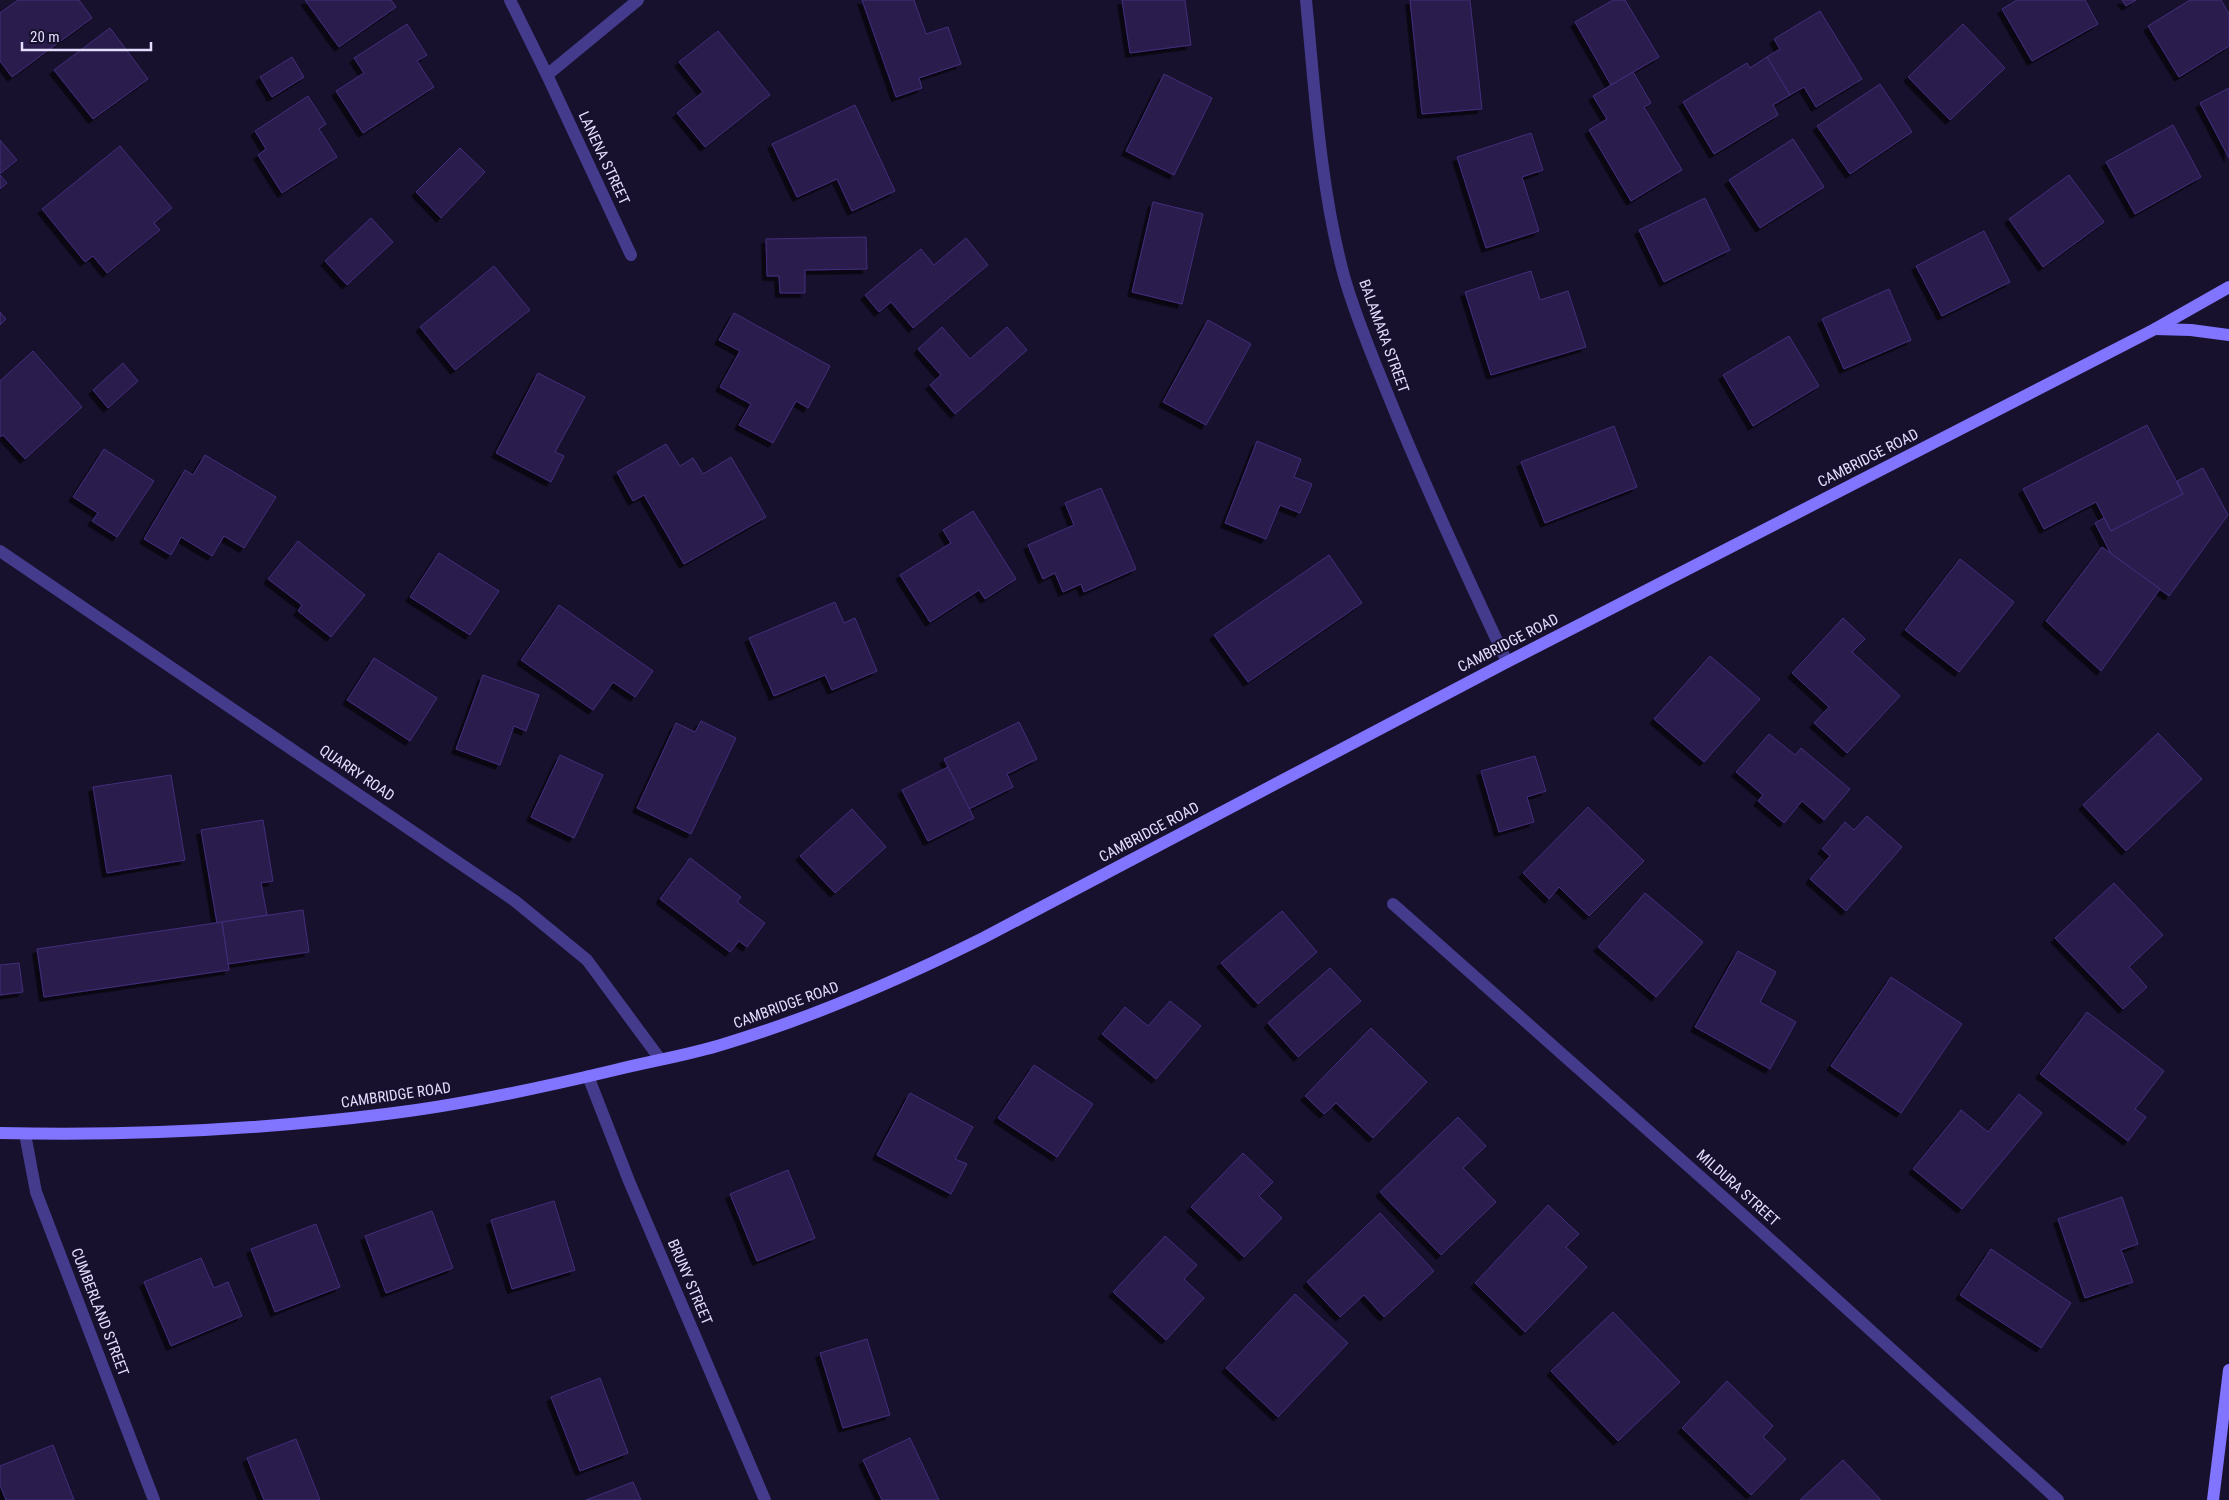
<svg xmlns="http://www.w3.org/2000/svg" width="2229" height="1500" font-family="'Roboto Condensed',sans-serif">
  <defs>
    <filter id="shadow"><feDropShadow dx="-4.5" dy="4.5" stdDeviation="0" flood-color="#0009"/></filter>
  </defs>
  <rect width="100%" height="100%" fill="#18112d"/>
  <g fill="#2a1c4e" stroke="#422e7b" filter="url(#shadow)">
    <polygon points="18,0 79,0 92,18 12,77 0,61 0,13"/>
    <polygon points="305,0 391,0 396,7 339,47"/>
    <polygon points="862,0 914,0 926,34 948,27 961,64 919,78 922,88 896,97"/>
    <polygon points="1122,0 1185,0 1191,45 1130,53"/>
    <polygon points="1410,0 1470,0 1482,109 1422,114"/>
    <polygon points="1613,0 1625,0 1659,57 1611,85 1575,22"/>
    <polygon points="2017,0 2085,0 2098,24 2032,61 2002,9"/>
    <polygon points="2122,0 2136,0 2126,6"/>
    <polygon points="2190,0 2221,0 2229,14 2229,46 2179,77 2148,26"/>
    <polygon points="1820,11 1862,79 1816,107 1804,87 1790,95 1767,57 1780,49 1774,39"/>
    <polygon points="407,24 427,55 417,61 434,87 363,133 336,91 364,73 354,58"/>
    <polygon points="1963,24 2005,68 1950,120 1908,77"/>
    <polygon points="110,28 148,79 93,119 54,70"/>
    <polygon points="718,31 770,95 705,147 677,113 703,92 679,62"/>
    <polygon points="292,57 304,77 272,97 260,77"/>
    <polygon points="1767,57 1790,95 1773,105 1778,115 1714,154 1683,102 1747,63 1750,68"/>
    <polygon points="1633,72 1651,103 1644,107 1682,170 1631,201 1589,130 1607,119 1593,96"/>
    <polygon points="1164,74 1212,98 1174,175 1126,151"/>
    <polygon points="1880,84 1912,132 1850,174 1817,126"/>
    <polygon points="2229,88 2229,158 2200,103"/>
    <polygon points="308,96 326,124 319,129 337,157 282,193 258,155 266,149 255,131"/>
    <polygon points="855,105 895,191 852,211 837,179 797,197 772,144"/>
    <polygon points="2173,125 2201,177 2135,214 2106,162"/>
    <polygon points="1531,133 1543,170 1522,177 1539,231 1486,248 1457,157"/>
    <polygon points="1793,139 1824,187 1760,228 1729,180"/>
    <polygon points="0,140 17,160 0,174"/>
    <polygon points="120,146 172,208 154,223 160,230 107,273 93,256 85,262 42,209"/>
    <polygon points="460,148 485,172 441,218 416,192"/>
    <polygon points="0,175 7,183 0,189"/>
    <polygon points="2069,175 2104,222 2043,267 2009,219"/>
    <polygon points="1705,198 1730,250 1664,282 1639,230"/>
    <polygon points="1153,202 1203,214 1182,304 1132,292"/>
    <polygon points="371,218 393,242 347,285 325,261"/>
    <polygon points="1984,231 2010,282 1942,316 1916,266"/>
    <polygon points="866,237 867,269 805,270 805,293 780,293 779,276 767,276 766,239"/>
    <polygon points="966,238 988,265 913,328 891,302 879,312 865,295 921,249 934,265"/>
    <polygon points="494,266 530,310 455,370 420,327"/>
    <polygon points="1531,271 1540,300 1568,291 1586,347 1491,375 1465,292"/>
    <polygon points="1889,289 1911,340 1844,369 1822,319"/>
    <polygon points="0,312 6,319 0,325"/>
    <polygon points="734,313 830,366 808,408 796,401 773,443 739,425 751,404 720,387 740,351 719,340"/>
    <polygon points="1208,320 1251,344 1206,425 1163,402"/>
    <polygon points="942,327 970,359 1007,327 1027,350 955,414 930,385 941,375 918,349"/>
    <polygon points="1789,336 1819,386 1753,426 1723,375"/>
    <polygon points="33,351 82,407 25,459 3,435 0,437 0,381"/>
    <polygon points="123,363 138,381 108,408 93,390"/>
    <polygon points="538,373 585,397 555,452 564,456 551,482 496,453"/>
    <polygon points="2147,425 2183,494 2111,531 2096,502 2044,529 2023,489"/>
    <polygon points="1614,426 1637,487 1545,523 1521,462"/>
    <polygon points="1257,441 1301,459 1294,477 1312,484 1300,513 1280,505 1266,539 1225,523"/>
    <polygon points="666,444 680,466 693,458 703,474 731,457 766,517 684,564 644,495 633,501 617,472"/>
    <polygon points="104,449 154,481 117,537 92,521 98,513 73,497"/>
    <polygon points="205,455 276,497 244,548 224,536 212,556 181,537 171,555 144,539 185,470 193,475"/>
    <polygon points="2203,468 2228,515 2169,596 2111,554 2095,523 2104,518 2111,531 2183,494 2177,481"/>
    <polygon points="1101,488 1136,569 1084,592 1081,584 1063,592 1055,573 1043,579 1028,545 1074,525 1065,503"/>
    <polygon points="973,511 1016,579 985,599 979,590 930,622 900,575 951,543 943,530"/>
    <polygon points="298,541 365,595 331,637 298,611 302,605 268,579"/>
    <polygon points="2102,547 2160,589 2101,671 2046,621"/>
    <polygon points="439,553 499,591 470,635 410,597"/>
    <polygon points="1329,555 1362,603 1248,682 1214,635"/>
    <polygon points="1960,559 2014,602 1959,672 1905,630"/>
    <polygon points="835,602 844,623 855,618 877,671 832,690 825,675 774,696 749,638"/>
    <polygon points="559,605 653,671 635,697 613,682 593,710 521,660"/>
    <polygon points="1843,618 1865,639 1852,652 1900,696 1847,753 1814,723 1829,707 1792,673"/>
    <polygon points="1710,656 1760,699 1704,762 1654,719"/>
    <polygon points="374,658 437,698 410,741 347,700"/>
    <polygon points="483,675 539,695 526,731 514,726 500,765 456,749"/>
    <polygon points="701,721 736,738 691,834 637,808 676,723 695,732"/>
    <polygon points="1019,722 1037,759 1007,774 1013,787 969,809 944,759"/>
    <polygon points="2158,733 2202,779 2126,851 2083,805"/>
    <polygon points="1769,734 1795,755 1801,748 1850,789 1824,820 1802,801 1784,823 1758,801 1763,795 1736,772"/>
    <polygon points="560,755 603,775 574,838 531,817"/>
    <polygon points="1535,756 1546,791 1527,797 1534,822 1499,832 1481,771"/>
    <polygon points="948,767 974,818 928,841 902,790"/>
    <polygon points="171,775 185,860 107,873 93,787"/>
    <polygon points="1588,807 1644,861 1589,916 1559,887 1549,899 1523,873"/>
    <polygon points="852,809 886,847 835,893 800,856"/>
    <polygon points="1867,816 1902,847 1846,911 1810,879 1830,856 1822,849 1845,822 1854,830"/>
    <polygon points="263,820 273,881 261,883 267,915 217,923 201,830"/>
    <polygon points="690,858 741,897 737,902 765,923 747,947 739,941 730,952 660,899"/>
    <polygon points="2114,883 2163,935 2129,967 2147,987 2123,1009 2055,938"/>
    <polygon points="1645,893 1703,942 1656,997 1598,947"/>
    <polygon points="303,910 309,952 228,964 222,922"/>
    <polygon points="1282,911 1317,952 1258,1004 1221,963"/>
    <polygon points="222,922 229,970 44,997 37,949"/>
    <polygon points="1738,951 1776,972 1760,1002 1796,1022 1770,1069 1695,1027"/>
    <polygon points="19,963 23,992 0,995 0,965"/>
    <polygon points="1330,968 1361,1001 1298,1057 1268,1023"/>
    <polygon points="1891,977 1962,1024 1901,1113 1831,1066"/>
    <polygon points="1170,1001 1201,1026 1156,1079 1102,1034 1125,1007 1148,1026"/>
    <polygon points="2087,1012 2164,1071 2135,1109 2146,1117 2128,1141 2040,1074"/>
    <polygon points="1371,1028 1427,1082 1373,1138 1336,1103 1324,1114 1305,1096"/>
    <polygon points="1034,1065 1093,1104 1057,1157 998,1118"/>
    <polygon points="910,1093 973,1127 955,1159 967,1164 951,1194 877,1155"/>
    <polygon points="2019,1094 2042,1113 1962,1209 1913,1169 1961,1110 1988,1132"/>
    <polygon points="1458,1117 1486,1146 1463,1168 1496,1202 1441,1255 1380,1192"/>
    <polygon points="1243,1153 1273,1182 1259,1196 1282,1218 1244,1257 1191,1207"/>
    <polygon points="788,1170 815,1238 757,1261 730,1194"/>
    <polygon points="2122,1197 2138,1244 2121,1250 2133,1282 2085,1298 2058,1219"/>
    <polygon points="554,1201 575,1270 512,1289 491,1220"/>
    <polygon points="1548,1205 1579,1234 1566,1247 1587,1267 1525,1332 1475,1283"/>
    <polygon points="432,1211 453,1268 386,1293 365,1236"/>
    <polygon points="1380,1213 1434,1271 1384,1317 1364,1295 1340,1317 1307,1282"/>
    <polygon points="316,1224 340,1287 275,1312 251,1249"/>
    <polygon points="1165,1236 1197,1265 1184,1279 1204,1298 1166,1340 1113,1292"/>
    <polygon points="1991,1249 2071,1303 2041,1348 1960,1295"/>
    <polygon points="201,1258 214,1288 228,1282 242,1316 171,1346 144,1282"/>
    <polygon points="1295,1294 1348,1343 1278,1417 1226,1368"/>
    <polygon points="1613,1312 1680,1382 1618,1441 1551,1371"/>
    <polygon points="867,1339 890,1415 843,1428 820,1353"/>
    <polygon points="600,1378 628,1453 580,1471 551,1397"/>
    <polygon points="1727,1381 1773,1426 1763,1437 1786,1459 1751,1495 1682,1428"/>
    <polygon points="910,1438 939,1500 882,1500 863,1460"/>
    <polygon points="296,1439 320,1500 264,1500 247,1458"/>
    <polygon points="53,1445 74,1500 6,1500 0,1485 0,1466"/>
    <polygon points="1843,1460 1881,1500 1800,1500"/>
    <polygon points="633,1482 641,1500 586,1500"/>
  </g>
  <g fill="none" stroke-linecap="round" stroke-linejoin="round">
    <g stroke="#443b8d" stroke-width="12">
      <polyline points="510,0 547,75 631,255"/>
      <path d="M1306 0C1315 92 1320 187 1344 276 1355 315 1371 353 1386 390 1423 482 1465 572 1507 662"/>
      <polyline points="547,75 638,0"/>
      <polyline points="0,551 515,901 587,960 660,1059"/>
      <polyline points="1393,904 1730,1203 2058,1500"/>
      <polyline points="588,1076 629,1181 765,1500"/>
      <polyline points="25,1134 36,1192 154,1500"/>
    </g>
    <g stroke="#8174ff" stroke-width="12">
      <polyline points="2155,329 2191,330 2229,335"/>
      <path d="M0 1133C129 1136 258 1130 386 1114 463 1105 540 1088 615 1070 651 1061 689 1055 724 1044 814 1017 899 980 983 938L1507 662 2155 329 2229 287"/>
      <polyline points="2213,1500 2229,1370"/>
    </g>
  </g>
  <g text-anchor="middle" dominant-baseline="central" stroke-width="4" stroke-linejoin="round" paint-order="stroke">
    <g font-size="15" fill="#e3ddff" stroke="#18112d">
      <text transform="translate(604 158) rotate(65)">LANENA STREET</text>
      <text transform="translate(1384 336) rotate(70)">BALAMARA STREET</text>
      <text transform="translate(1868 458) rotate(-27)">CAMBRIDGE ROAD</text>
      <text transform="translate(1508 643) rotate(-27)">CAMBRIDGE ROAD</text>
      <text transform="translate(357 773) rotate(34)">QUARRY ROAD</text>
      <text transform="translate(1149 832) rotate(-28)">CAMBRIDGE ROAD</text>
      <text transform="translate(786 1005) rotate(-20)">CAMBRIDGE ROAD</text>
      <text transform="translate(396 1095) rotate(-8)">CAMBRIDGE ROAD</text>
      <text transform="translate(1738 1188) rotate(42)">MILDURA STREET</text>
      <text transform="translate(690 1282) rotate(67)">BRUNY STREET</text>
      <text transform="translate(100 1312) rotate(69)">CUMBERLAND STREET</text>
    </g>
  </g>
  <path d="M22 42v8h129v-8" fill="none" stroke="#e3ddff" stroke-width="2.5"/>
  <text x="30" y="42" font-size="15" fill="#e3ddff" stroke="#18112d" stroke-width="4" paint-order="stroke">20 m</text>
</svg>
